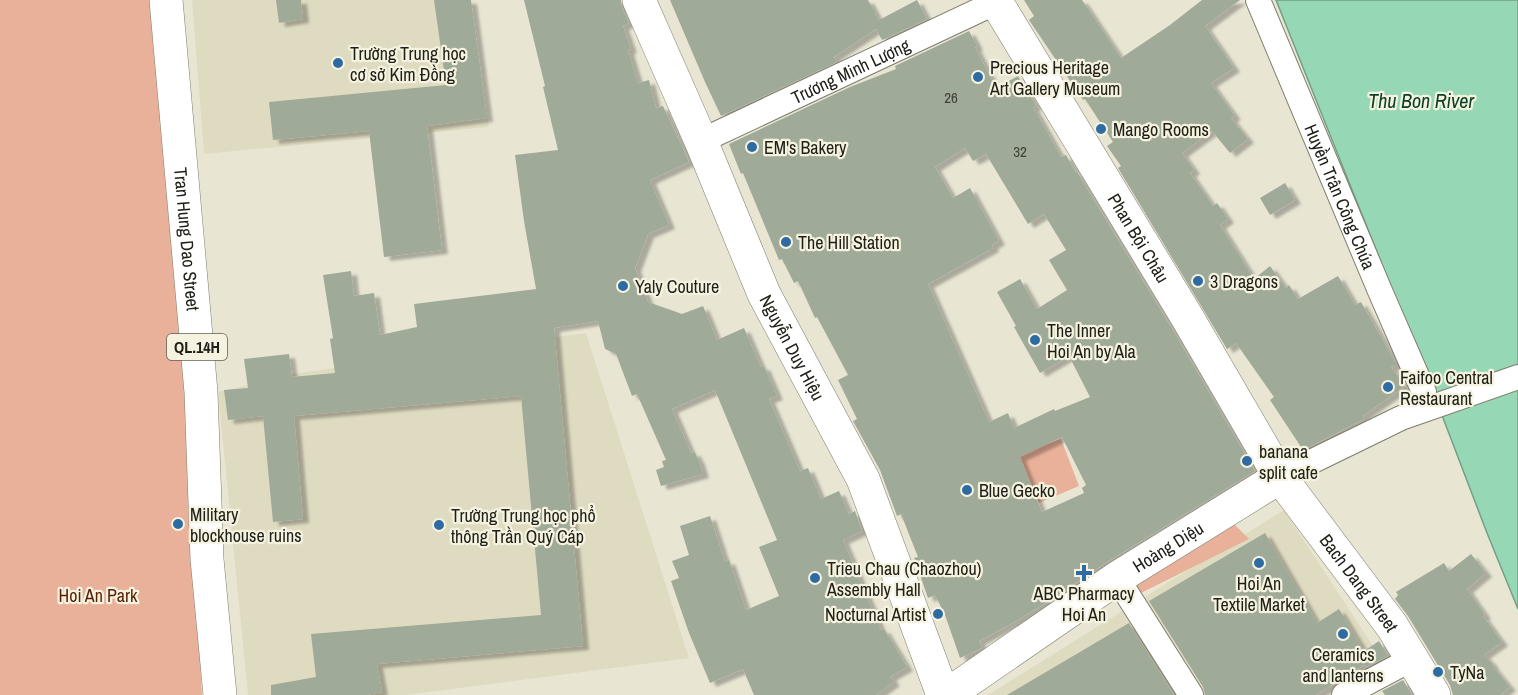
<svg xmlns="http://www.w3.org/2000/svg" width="1518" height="695" font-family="'Archivo Narrow',sans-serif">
  <defs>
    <filter id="shadow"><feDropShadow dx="6" dy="4" stdDeviation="1.5" flood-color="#0004"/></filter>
  </defs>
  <rect width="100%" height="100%" fill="#e8e6d3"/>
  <g fill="#dedbc1">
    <polygon points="192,0 470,0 489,127 204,154"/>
    <polygon points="586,333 689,658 406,695 248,695 218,392 299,373"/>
    <polygon points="1284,510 1375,649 1300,695 988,695"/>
  </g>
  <g fill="#e9b199">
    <polygon points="0,0 150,0 174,191 202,695 0,695"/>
    <polygon points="1061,439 1079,486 1039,503 1018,454"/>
    <polygon points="1229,519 1249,539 1123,602 1117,590"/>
  </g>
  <polygon fill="#96d7b5" stroke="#73a086" stroke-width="1.5" points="1276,0 1518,0 1518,609 1487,533 1435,397"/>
  <g fill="#a0aa99" fill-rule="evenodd" filter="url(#shadow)">
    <polygon points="276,0 301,0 303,19 279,23"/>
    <polygon points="434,0 471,0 487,118 427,126 442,250 384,257 369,131 273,140 269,102 446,85"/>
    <polygon points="524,0 621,0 622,8 629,23 623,26 631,49 628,50 638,83 649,80 656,108 663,106 689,162 650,180 669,225 648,234 635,268 648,302 682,314 703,306 717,340 744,328 761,367 764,366 777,396 769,399 800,471 808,468 821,499 839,491 849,514 855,511 862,531 843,540 881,630 884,629 907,667 890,677 894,682 876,695 754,695 743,669 710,683 689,633 671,581 679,578 672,561 689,555 680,526 710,516 725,562 729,560 746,610 779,596 759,547 777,540 715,390 672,409 691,453 695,452 697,458 698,458 703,474 661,486 656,470 664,467 662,461 666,460 637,394 632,396 616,354 605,349 598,321 554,328 583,646 377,664 382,692 366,695 271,695 271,685 316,677 311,634 541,615 521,396 294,416 303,519 273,522 263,416 228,420 224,390 248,388 244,359 289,354 292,377 335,373 330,339 333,338 323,275 351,271 354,296 374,293 380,335 417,327 414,304 536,289 524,221 515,155 558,150 543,87 545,86"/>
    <polygon points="670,0 868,0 879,20 917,0 927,19 882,40 876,29 834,57 837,62 721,116 705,82"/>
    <polygon points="1024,0 1082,0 1121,58 1170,25 1202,0 1240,0 1205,26 1234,68 1211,83 1235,116 1231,118 1248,139 1230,153 1212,131 1182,153 1194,170 1190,173 1213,206 1217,203 1228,219 1220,225 1254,279 1270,266 1286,288 1289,285 1298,299 1338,276 1355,305 1361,302 1396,363 1396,365 1391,367 1405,386 1363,416 1364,419 1303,450 1270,400 1274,397 1236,343 1227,349 1118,168 1121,166 1107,146 1113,142 1085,99 1083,100 1029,20 1034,16"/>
    <path d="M969 31 977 46 975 47 996 88 1018 76 1036 106 1033 107 1061 157 1066 155 1076 173 1077 172 1171 327 1255 471 1107 562 1049 601 1011 624 979 641 982 648 960 658 945 615 935 595 928 598 914 558 918 557 901 514 897 516 880 470 853 421 857 419 838 380 848 375 817 317 815 318 798 281 794 283 782 259 779 260 743 173 741 174 729 144 850 87 896 69 895 66ZM965 148 973 161 986 154 1028 224 1044 214 1066 250 1049 260 1067 290 1037 309 1020 279 997 292 1016 326 1014 327 1040 373 1069 356 1090 397 1055 411 1054 409 1014 428 1008 413 989 422 928 284 993 248 992 245 999 241 970 188 953 198 935 167ZM1062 437 1086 485 1082 488 1084 493 1042 512 1020 457Z"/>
    <polygon points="1285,183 1295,200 1270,215 1260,198"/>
    <polygon points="1265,533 1317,623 1339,609 1364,651 1379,641 1388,656 1366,667 1364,665 1316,695 1205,695 1203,687 1149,601"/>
    <polygon points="1471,554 1486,573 1467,589 1485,615 1483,616 1502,642 1484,655 1493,664 1492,665 1510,687 1500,695 1453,695 1450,685 1408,616 1395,599 1398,595 1396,592 1444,563 1449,571"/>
    <polygon points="1129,623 1174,695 1007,695"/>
    <polygon points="1403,680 1412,695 1385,695 1382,691"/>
  </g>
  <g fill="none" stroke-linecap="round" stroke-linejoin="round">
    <g stroke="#7f7d6b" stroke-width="26">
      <g id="street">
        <path id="s1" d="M1258 0 1380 291 1424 392"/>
        <path id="s2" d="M701 141 1001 0"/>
        <polyline points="1280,477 1401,418 1518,377"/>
        <polyline points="1117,578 1191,695"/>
        <polyline points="1344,695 1412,659"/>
      </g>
    </g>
    <g stroke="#7f7d6b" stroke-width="34">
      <g id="secondary">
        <path id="s3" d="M639 0 701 141 764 294 863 479 943 695"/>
        <path id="s4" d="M995 0 1187 317 1280 477 1392 626 1434 695"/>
        <path id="s5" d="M947 695 1117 578 1280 477"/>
      </g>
    </g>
    <g stroke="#7f7d6b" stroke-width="34">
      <g id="primary">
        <path id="s6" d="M166 0 201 392 207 559 220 695"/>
      </g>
    </g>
    <use href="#street" stroke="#fff" stroke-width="24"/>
    <use href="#secondary" stroke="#fff" stroke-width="33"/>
    <use href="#primary" stroke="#fff" stroke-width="33"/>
  </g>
  <g fill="#2f6ba3" stroke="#f5f3e0" stroke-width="2">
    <circle cx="338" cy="63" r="6"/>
    <circle cx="978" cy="77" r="6"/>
    <circle cx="1101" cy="129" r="6"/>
    <circle cx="752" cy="147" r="6"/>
    <circle cx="786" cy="242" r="6"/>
    <circle cx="1198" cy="281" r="6"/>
    <circle cx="623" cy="286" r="6"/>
    <circle cx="1035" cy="340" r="6"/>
    <circle cx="1388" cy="387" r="6"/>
    <circle cx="1247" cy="461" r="6"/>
    <circle cx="967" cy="490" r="6"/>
    <circle cx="178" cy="524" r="6"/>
    <circle cx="439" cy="525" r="6"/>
    <circle cx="1259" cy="563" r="6"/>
    <path d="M1081 564h6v6h6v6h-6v6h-6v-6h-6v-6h6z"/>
    <circle cx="815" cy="578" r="6"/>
    <circle cx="938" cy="614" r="6"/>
    <circle cx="1343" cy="634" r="6"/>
    <circle cx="1438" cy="672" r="6"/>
  </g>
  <g text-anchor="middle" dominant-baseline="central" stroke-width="4.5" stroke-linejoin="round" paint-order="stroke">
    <g font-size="15" fill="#404239">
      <text x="951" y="97">26</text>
      <text x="1020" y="151">32</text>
    </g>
    <rect fill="#f5f3e0" stroke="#605f55" stroke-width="1.5" x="167" y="334" width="60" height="26" rx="4.5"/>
    <g font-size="16" font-weight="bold" fill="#202019">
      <text x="197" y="347">QL.14H</text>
    </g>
    <g font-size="18" fill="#202019" stroke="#f5f3e0" text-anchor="start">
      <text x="350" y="53">Trường Trung học<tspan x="350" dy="21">cơ sở Kim Đồng</tspan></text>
      <text x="990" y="67">Precious Heritage<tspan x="990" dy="21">Art Gallery Museum</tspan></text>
      <text x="1113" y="129">Mango Rooms</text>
      <text x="764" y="147">EM's Bakery</text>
      <text x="798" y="242">The Hill Station</text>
      <text x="1210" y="281">3 Dragons</text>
      <text x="635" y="286">Yaly Couture</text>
      <text x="1047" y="330">The Inner<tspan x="1047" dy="21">Hoi An by Ala</tspan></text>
      <text x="1400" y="377">Faifoo Central<tspan x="1400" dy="21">Restaurant</tspan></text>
      <text x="1259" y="451">banana<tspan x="1259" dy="21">split cafe</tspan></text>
      <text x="979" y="490">Blue Gecko</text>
      <text x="190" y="514">Military<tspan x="190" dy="21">blockhouse ruins</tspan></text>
      <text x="451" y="515">Trường Trung học phổ<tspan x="451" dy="21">thông Trần Quý Cáp</tspan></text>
      <text x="827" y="568">Trieu Chau (Chaozhou)<tspan x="827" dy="21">Assembly Hall</tspan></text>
      <text x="1259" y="583" text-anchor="middle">Hoi An<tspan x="1259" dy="21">Textile Market</tspan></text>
      <text x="1084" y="593" text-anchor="middle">ABC Pharmacy<tspan x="1084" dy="21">Hoi An</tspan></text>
      <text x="926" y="614" text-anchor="end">Nocturnal Artist</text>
      <text x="1343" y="654" text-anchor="middle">Ceramics<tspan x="1343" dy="21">and lanterns</tspan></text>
      <text x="1450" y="672">TyNa</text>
    </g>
    <g font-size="18" fill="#202019" stroke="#f5f3e0">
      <text stroke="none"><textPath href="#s2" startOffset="165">Trương Minh Lượng</textPath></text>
      <text stroke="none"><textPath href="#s1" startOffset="213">Huyền Trân Công Chúa</textPath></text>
      <text stroke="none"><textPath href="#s4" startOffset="278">Phan Bội Châu</textPath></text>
      <text stroke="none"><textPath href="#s6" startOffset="240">Tran Hung Dao Street</textPath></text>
      <text stroke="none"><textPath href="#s3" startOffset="380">Nguyễn Duy Hiệu</textPath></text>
      <text stroke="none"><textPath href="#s5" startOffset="266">Hoàng Diệu</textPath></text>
      <text stroke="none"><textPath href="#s4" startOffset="688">Bach Dang Street</textPath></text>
    </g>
    <g font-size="18" fill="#582105" stroke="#f5f3e0">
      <text x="98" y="595">Hoi An Park</text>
    </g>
    <g font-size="20" font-style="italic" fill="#0a402a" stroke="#f5f3e0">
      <text x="1421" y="100">Thu Bon River</text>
    </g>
  </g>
</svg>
